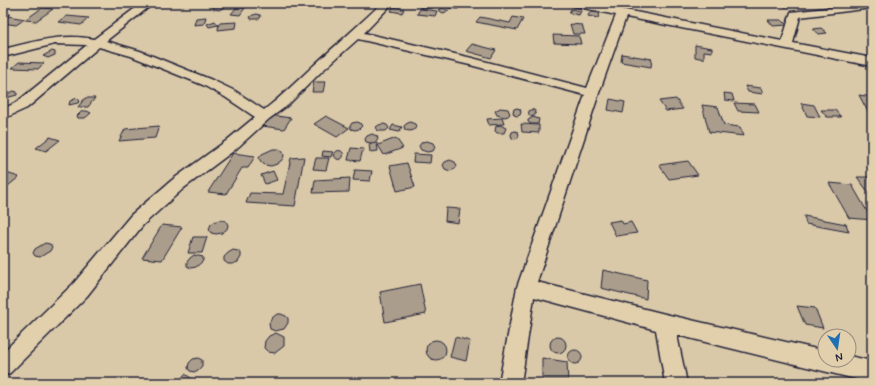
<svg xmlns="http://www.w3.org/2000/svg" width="875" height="386" font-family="Mynerve,sans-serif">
  <rect width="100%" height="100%" fill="#dac9a8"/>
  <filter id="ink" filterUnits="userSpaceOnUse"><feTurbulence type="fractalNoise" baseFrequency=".025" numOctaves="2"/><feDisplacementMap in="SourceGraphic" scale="8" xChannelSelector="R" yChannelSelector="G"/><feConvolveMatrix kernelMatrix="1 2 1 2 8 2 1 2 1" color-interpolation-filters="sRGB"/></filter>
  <g filter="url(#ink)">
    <g fill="#aa9d8c" stroke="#22223b">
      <polygon points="306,3 314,3 319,4 315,8 303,6"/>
      <polygon points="725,3 736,3 737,7 726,6"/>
      <polygon points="781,3 796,3 800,6 785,7"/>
      <polygon points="219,4 223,4 225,7 219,10 213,9 213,7"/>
      <polygon points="420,4 431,4 432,8 420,8"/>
      <polygon points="449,4 460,5 458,9 447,8"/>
      <polygon points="393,7 404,9 402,13 391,11"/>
      <polygon points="42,8 53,9 36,21 25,20"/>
      <polygon points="236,8 245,8 240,15 231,14"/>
      <polygon points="443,8 449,11 443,13 438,10"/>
      <polygon points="420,9 437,11 435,16 417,14"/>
      <polygon points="571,9 581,11 579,15 569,13"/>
      <polygon points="590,12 600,13 598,18 588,16"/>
      <polygon points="3,13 10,14 7,16 25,19 16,25 3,23"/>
      <polygon points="257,14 260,15 261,17 258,19 251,19 250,17 253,15"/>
      <polygon points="67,16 89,18 81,25 59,22"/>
      <polygon points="206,17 204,24 194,25 196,18"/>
      <polygon points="480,17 510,23 513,17 523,19 517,30 476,22"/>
      <polygon points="768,20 782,20 787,25 773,26"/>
      <polygon points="215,21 218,25 209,27 207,24"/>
      <polygon points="237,22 236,28 218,30 219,23"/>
      <polygon points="570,24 582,25 585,34 573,34"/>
      <polygon points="821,28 827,33 819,34 813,29"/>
      <polygon points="553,35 579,36 581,44 554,43"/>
      <polygon points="472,44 496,50 491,58 466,51"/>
      <polygon points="695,45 712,48 712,52 704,51 704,59 695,57"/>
      <polygon points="52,51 55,52 55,55 48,58 43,56"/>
      <polygon points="622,54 652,59 651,67 621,62"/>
      <polygon points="19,62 44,63 38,69 12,68"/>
      <polygon points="314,82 325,82 323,92 312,92"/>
      <polygon points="745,86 761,88 763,94 748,92"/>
      <polygon points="14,91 17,92 17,95 6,98 5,96 7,94"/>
      <polygon points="724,93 732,94 734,101 725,100"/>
      <polygon points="859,95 872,97 872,113 868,112"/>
      <polygon points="77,98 80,101 78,103 69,105 70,101"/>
      <polygon points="85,98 95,98 88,107 78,107"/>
      <polygon points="610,99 625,102 623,113 608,110"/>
      <polygon points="676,99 683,109 666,111 659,101"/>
      <polygon points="734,103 755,104 759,112 738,111"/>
      <polygon points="801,103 814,105 820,117 807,116"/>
      <polygon points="702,105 718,107 724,125 740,127 744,136 709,132"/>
      <circle cx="517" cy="112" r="4"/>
      <polygon points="500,108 508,109 510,114 508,116 505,117 497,115 495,111"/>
      <circle cx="532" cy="113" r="3.5"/>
      <polygon points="821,110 835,110 841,117 827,117"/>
      <polygon points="82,111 87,111 91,113 85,118 78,118 77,116"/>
      <polygon points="269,115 291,118 284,129 262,126"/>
      <polygon points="326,116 349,128 337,137 314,124"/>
      <polygon points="533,117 539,119 538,124 531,124 528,122 528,120"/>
      <polygon points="502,118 504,124 489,125 487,119"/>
      <polygon points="357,122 360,123 362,126 359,129 355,130 351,129 350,126 352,123"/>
      <polygon points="410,122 415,124 416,127 414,130 410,131 405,130 404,126 406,124"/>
      <polygon points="383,124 387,125 389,128 386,131 378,131 376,127 379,125"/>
      <polygon points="521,124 539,125 539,133 522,132"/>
      <polygon points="393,125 402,127 399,132 390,130"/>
      <polygon points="500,125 506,128 504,133 497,133 495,131 496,126"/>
      <polygon points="159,126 155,138 119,141 125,129"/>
      <circle cx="515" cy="135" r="4"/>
      <polygon points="372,134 377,136 378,139 376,142 371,143 366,142 365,139 367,136"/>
      <polygon points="50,137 60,140 46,151 36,148"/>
      <polygon points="396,138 403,148 384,155 378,145"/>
      <polygon points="427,141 433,143 435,147 433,151 427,152 421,150 419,146 422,142"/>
      <polygon points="377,143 378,151 370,152 369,144"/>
      <polygon points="351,148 363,149 360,161 348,160"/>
      <polygon points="273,149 279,149 283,152 284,156 282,160 277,164 271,166 265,165 261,162 259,158 262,154"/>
      <circle cx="339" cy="155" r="4.5"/>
      <polygon points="323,151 333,152 331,157 322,156"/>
      <polygon points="233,153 255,156 248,168 242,168 226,194 208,192"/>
      <polygon points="414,154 431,155 430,163 413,162"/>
      <polygon points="304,157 295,206 246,203 250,193 283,194 291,158"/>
      <polygon points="316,158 329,158 326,170 313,169"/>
      <polygon points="450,160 455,162 457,166 455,169 450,171 445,169 443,165 445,162"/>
      <polygon points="688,161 698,175 669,179 659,165"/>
      <polygon points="407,163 415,187 397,191 390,166"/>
      <polygon points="355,170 372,171 370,181 353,180"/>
      <polygon points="273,171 277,180 265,184 261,175"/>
      <polygon points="3,172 19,177 3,190"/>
      <polygon points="857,177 872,177 872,197"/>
      <polygon points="350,178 349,192 313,193 315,180"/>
      <polygon points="829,183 852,185 872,220 849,218"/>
      <polygon points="446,208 460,209 458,223 445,221"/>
      <polygon points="804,216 846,224 849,232 806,224"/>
      <polygon points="221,220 226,221 228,225 227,229 222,233 216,234 211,233 209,229 211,224 216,221"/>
      <polygon points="621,220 623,224 631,222 637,233 616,236 609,222"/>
      <polygon points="162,225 182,227 162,260 142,258"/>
      <polygon points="193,237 207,237 202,253 188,253"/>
      <polygon points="45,243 50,244 52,247 50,251 40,257 35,256 33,253 35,249"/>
      <polygon points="233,250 238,251 241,253 241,257 238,262 232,264 228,264 224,261 224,257 228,253"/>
      <polygon points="194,255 203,257 203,261 196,267 191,268 187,266 187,262 190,258"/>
      <polygon points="603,270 647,280 646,299 601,288"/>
      <polygon points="420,284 426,314 385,322 380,292"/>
      <polygon points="797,306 815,308 823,328 805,325"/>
      <polygon points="277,314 281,314 286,316 288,318 288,323 284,329 275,331 270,329 269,323 272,318"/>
      <polygon points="276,333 284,337 284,346 275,353 268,352 264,348 265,341 269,336"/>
      <circle cx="558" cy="345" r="8"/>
      <polygon points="455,337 470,341 466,361 450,357"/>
      <circle cx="436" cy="350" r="10"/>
      <circle cx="575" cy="357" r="7"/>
      <polygon points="198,358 202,360 202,366 198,370 194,372 190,371 188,368 189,363 193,359"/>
      <polygon points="542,358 567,362 568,383 542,383"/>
      <polygon points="185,374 197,382 177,383"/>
    </g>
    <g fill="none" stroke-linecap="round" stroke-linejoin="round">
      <g stroke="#22223b" stroke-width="3">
        <path id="minor" d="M142 3H154L106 41 140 51 212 80 235 91 264 110C281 97 296 82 312 67 335 46 359 25 382 3H393L364 33 472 58 587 88 616 15 574 6 569 3H590L782 41 791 12 872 3V8L800 17 793 43 872 58V66L626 17 599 93 537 282 665 314 825 351V360H849V356L872 361V383L677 335 687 383H665L656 330 534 297 521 383H499L517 287 585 95 470 65 358 39 321 72 288 105 269 119 236 149 184 188 143 225 87 296 10 373 3 376V352L73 284 131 215 172 180 226 141 255 117 225 97 203 85 131 56 99 47 27 108 3 119V109L17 102 87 45 55 44 3 57V49C35 42 60 33 94 39Z"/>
      </g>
      <use href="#minor" fill="#e2d0ad" fill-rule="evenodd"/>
    </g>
  </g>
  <rect width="875" height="386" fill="none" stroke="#e2d0ad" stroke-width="16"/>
  <rect x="8" y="8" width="859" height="370" fill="none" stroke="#22223b" stroke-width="1.5" filter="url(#ink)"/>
  <g transform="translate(837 348) rotate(167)"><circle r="19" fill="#e2d0ad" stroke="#958a7f"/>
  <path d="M0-3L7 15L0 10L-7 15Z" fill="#1f6fb2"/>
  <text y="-6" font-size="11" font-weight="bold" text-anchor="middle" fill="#22223b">N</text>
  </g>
</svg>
